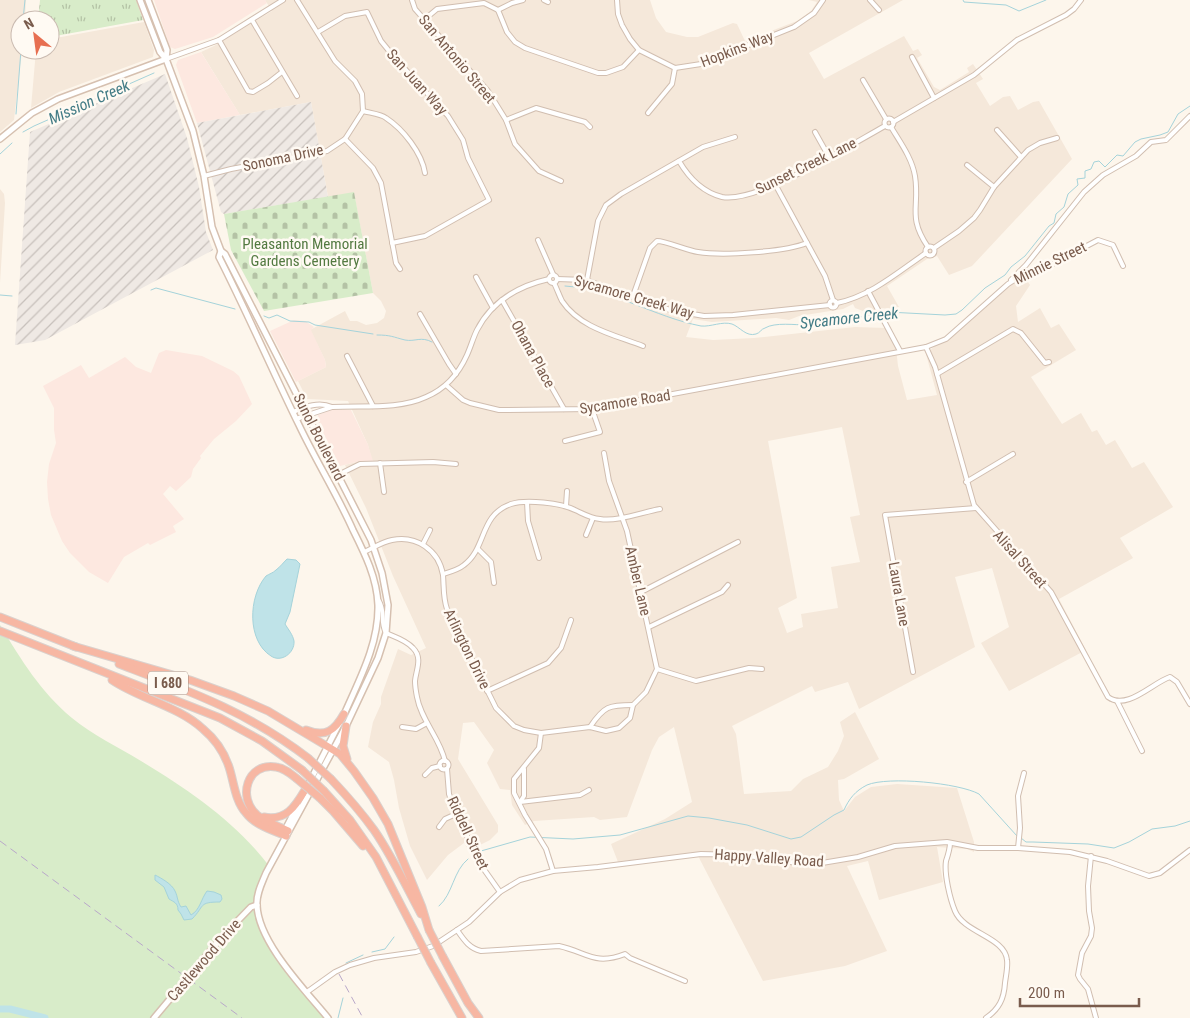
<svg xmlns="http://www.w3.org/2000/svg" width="1190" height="1018" font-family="'Roboto Condensed',sans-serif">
  <defs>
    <pattern id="industrial-furrows" width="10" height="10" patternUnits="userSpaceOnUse" patternTransform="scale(1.25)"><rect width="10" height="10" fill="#efe9e4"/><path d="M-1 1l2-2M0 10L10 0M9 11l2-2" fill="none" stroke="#c7c0bb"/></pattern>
    <pattern id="cemetery-stones" width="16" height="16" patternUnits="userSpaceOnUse" patternTransform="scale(1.25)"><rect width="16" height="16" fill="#d8ecc9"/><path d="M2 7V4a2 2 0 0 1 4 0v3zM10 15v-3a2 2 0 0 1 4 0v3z" fill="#b4c2a5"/></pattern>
    <pattern id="park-tufts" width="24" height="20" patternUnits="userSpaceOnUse" patternTransform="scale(1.25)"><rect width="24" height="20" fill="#d8ecc9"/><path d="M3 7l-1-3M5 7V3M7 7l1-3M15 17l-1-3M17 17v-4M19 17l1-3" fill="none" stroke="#b4c2a5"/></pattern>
  </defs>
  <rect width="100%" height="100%" fill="#fdf6ec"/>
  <g fill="#f5e8da" fill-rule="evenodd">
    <polygon points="0,0 26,0 25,20 20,20 20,50 22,50 14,120 0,132"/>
    <path d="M265 0H650L656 18 666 32 687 37H698L733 23 737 24 745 41 797 21 811 11 817 2 809 0H903L809 53 824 79 904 36 913 51 918 49 922 55 917 58 934 87 940 90 969 72 967 68 973 64 983 79 976 83 990 106 1003 97 1010 96 1018 110 1033 102 1039 101 1072 159 972 266 949 275 937 256 927 259 887 286 899 307 895 309 880 308 873 311H863L855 308 853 304 843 309 799 316 789 320 776 318 712 322 693 319 686 337 713 340 754 338 855 327 886 328 896 348 898 366 907 400 937 395 926 354 1001 287 1022 273 1030 285 1016 306 1018 322 1040 308 1051 328 1059 324 1076 350 1031 377 1062 424 1081 413 1092 432 1097 430 1106 445 1115 440 1132 468 1144 462 1173 507 1120 538 1133 558 1059 599 1086 650 1009 691 981 643 1009 627 992 568 955 577 975 647 859 709 848 682 815 692 812 686 732 726 736 734 744 794 791 791 803 779 828 767 838 751 844 736 840 722 855 712 879 759 844 779 838 780 839 800 844 811 855 797 871 787 897 784 957 788 974 842V852L967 849 937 847 943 882 879 900 868 861 847 866 887 951 845 966 763 981 696 852 618 862 611 844 665 819 692 802 674 727 659 737 652 750 627 817 600 820 594 817 534 821 525 825 512 805 510 790 500 789 487 763 494 750 474 722 463 723 458 759 498 825V832L490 840 476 847 468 849 464 843 448 855 427 880 410 846 399 808 394 780 389 762 368 747 373 722 381 704V697L398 649 411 655 426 648 393 576 366 508 345 465 360 461H372L368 445 348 401 307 399 298 381 326 367 325 360 310 330 345 311 350 321H357L366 325 377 323 384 318 386 311 381 301 373 293 354 193 328 197 311 102 240 115 201 52 214 46 272 11ZM842 427 860 515 850 517 860 562 831 567 838 608 801 614 803 627 787 633 778 608 797 598 768 441Z"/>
    <polygon points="144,22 154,50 153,57 59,92 31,108 36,50 50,50 50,39"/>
    <polygon points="0,189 4,194 5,203 0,283"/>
  </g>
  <g fill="#fde8e0">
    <polygon points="154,0 265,0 267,3 213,37 175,49 170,47"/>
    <polygon points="201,52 202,54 240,115 197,123 176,65 178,60"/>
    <polygon points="294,320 305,321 314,327 311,330 325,360 326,367 296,382 270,331"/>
    <polygon points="166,350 202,356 233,371 239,376 252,404 236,421 214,439 200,456 201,458 193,469 191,477 176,491 170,486 163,494 184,519 173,526 176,532 150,545 148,543 124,557 108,583 89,572 70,553 62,541 51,515 48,499 47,482 49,464 56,443 54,430 54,408 43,386 81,365 89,378 125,357 136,367 151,373 159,353"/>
    <polygon points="331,410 351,410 368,445 373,461 360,461 340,466 317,420 318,415"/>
  </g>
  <g fill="url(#industrial-furrows)">
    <polygon points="165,74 187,138 199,187 206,232 213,250 45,340 15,345 30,132"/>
    <polygon points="311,102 328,197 224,214 221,212 197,123"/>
  </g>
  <path fill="#d8ecc9" d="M0 625C22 661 40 691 72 718 93 735 118 747 141 761 189 790 235 821 270 867 267 876 260 886 259 896 254 934 307 989 330 1018H0Z"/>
  <polygon fill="url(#cemetery-stones)" points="354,192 373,293 264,311 231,250 224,214"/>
  <polygon fill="url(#park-tufts)" points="40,0 136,0 143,20 50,37 50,20 38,20"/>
  <g fill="#bfe3e8" stroke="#a5d3da">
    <path d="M287 559 296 560 300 564 290 612 285 624C288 629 293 635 294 641 295 653 281 663 271 656 247 641 248 597 266 576 269 574 273 573 276 570 280 567 283 563 287 559Z"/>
    <path d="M155 875C161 878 172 884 175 891 178 897 177 901 181 907L186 906 191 915C200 910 201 899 207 891L214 892 221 895 222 899 220 902C198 902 205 906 192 919L184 920 181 914 178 910C178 903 174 902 169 899L164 887 155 880Z"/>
  </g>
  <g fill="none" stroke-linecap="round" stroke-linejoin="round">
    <g stroke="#a5d3da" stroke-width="1">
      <polyline points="963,0 964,2 1006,5 1019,11 1046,0"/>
      <polyline points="23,20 25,0"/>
      <polyline points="16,114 21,50"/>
      <polyline points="23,132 34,126 154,73"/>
      <polyline points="0,154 12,143"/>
      <path d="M565 286C613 289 654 317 701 326 711 327 722 321 732 324 740 327 746 337 756 334 760 333 761 329 765 328 775 322 795 325 807 325L811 322 820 321 824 323 843 317H861L888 312 945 315 956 314 962 310 985 288 1005 275 1011 267 1025 256 1049 226 1054 223 1056 214 1064 207 1068 194 1078 185 1077 179 1085 178V171L1091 169 1094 162 1099 161 1105 167 1117 155 1123 156 1135 142 1141 139 1160 135 1168 132 1178 114 1190 106"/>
      <polyline points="151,290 156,288 235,309"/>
      <polyline points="0,295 12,296"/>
      <polyline points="264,316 269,318 277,315 290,321 309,322 315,325 373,334"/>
      <path d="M377 335C391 335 393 337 405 340 415 342 421 336 432 342"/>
      <polyline points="1021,838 1026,842 1033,842 1088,844 1114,848 1129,842 1152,829 1175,826 1190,821"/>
      <path d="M481 851 530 837 573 839 620 835 688 816 709 818 747 825 791 839 801 837 834 815 844 810C849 799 855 791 867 785 888 776 959 783 979 794L1017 836"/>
      <path d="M439 906C453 894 453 871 468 859"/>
      <polyline points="372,952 385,949 394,937"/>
      <polyline points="346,963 363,955"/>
      <polyline points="338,1018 343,998"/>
    </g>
    <polyline stroke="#bfe3e8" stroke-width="7" points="0,1009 10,1009 45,1018"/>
    <g stroke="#d1beb0" stroke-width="6">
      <g id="street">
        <polyline points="412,0 415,9 488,91 506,120 515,144 539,171 561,181"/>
        <polyline points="544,0 548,2"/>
        <polyline points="617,0 618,14 622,25 630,39 639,50 675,68 701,64 794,27 814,13 823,0"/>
        <polyline points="870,0 879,10"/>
        <polyline points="498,10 512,3 523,0"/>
        <polyline points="425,19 437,9 484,3 498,10 507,32 515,42 525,48 598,73 606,73 623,67 639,50"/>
        <polyline points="252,20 297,96"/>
        <polyline points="318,32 345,16 367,12 381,41 394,57 448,116 463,140 468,158 489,200 425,236 392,243"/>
        <polyline points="219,40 248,91 253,92 268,83 282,72"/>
        <polyline points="912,57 934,98"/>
        <polyline points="166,59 219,40 283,0"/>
        <polyline points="863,80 886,119"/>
        <path d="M363 111C370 113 381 114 386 118 403 129 422 153 425 173"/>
        <polyline points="648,113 672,84 675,68"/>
        <circle cx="889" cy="123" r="4.5"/>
        <polyline points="506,120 536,108 585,122 590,127"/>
        <polyline points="893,122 974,75 1017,40 1066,15 1074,9 1081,0"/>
        <path d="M891 127C900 142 912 158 915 176 920 207 907 216 928 247"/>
        <polyline points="997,130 1021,157"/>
        <polyline points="815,132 829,157"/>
        <polyline points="345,139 373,168 381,183 396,263 400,269"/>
        <path d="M679 161C689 178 702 192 722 197 757 204 852 144 885 126"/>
        <polyline points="967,165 994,187"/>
        <polyline points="204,176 231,169 327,151 345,139 363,111 362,94 355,81 335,61 297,0"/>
        <polyline points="775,184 825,276 833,300"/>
        <polyline points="538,240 553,274"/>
        <circle cx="930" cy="251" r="4.5"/>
        <polyline points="934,248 959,231 974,218 980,210 994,187 1028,150 1040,143 1057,138"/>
        <circle cx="553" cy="279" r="4"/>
        <polyline points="476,277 493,308"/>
        <polyline points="557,279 586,280 670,310 704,316 733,315 830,305"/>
        <polyline points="587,280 598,221 606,205 621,194 703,147 735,137"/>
        <polyline points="1011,280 1026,265 1084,192 1103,175 1136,156 1151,142 1166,140 1190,116"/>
        <path d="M554 283C557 289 559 295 562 301 580 328 615 335 643 346"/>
        <polyline points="868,291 900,351"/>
        <path d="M633 296 650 248 657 241C666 241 686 250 698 252 723 256 784 252 807 243"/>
        <polyline points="502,300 564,409"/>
        <circle cx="833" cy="304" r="3.5"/>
        <path d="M837 303C871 296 898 272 926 253"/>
        <polyline points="420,314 449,364 456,374"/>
        <path d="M926 347 935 367 974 505 1051 592 1108 697C1127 711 1152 683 1170 677L1177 682 1190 704"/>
        <polyline points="347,356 373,406"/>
        <polyline points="937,374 1013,329 1021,333 1045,363 1049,362"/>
        <polyline points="446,385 463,400 470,403 499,410 592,409 926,347 946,339 1008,284 1024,274 1043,269 1098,240 1113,245 1123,266"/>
        <path d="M293 412C305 407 318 401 332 407 362 405 398 410 426 397 445 389 459 373 467 355 471 346 473 338 477 330 492 301 518 286 549 279"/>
        <polyline points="296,419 332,407"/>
        <polyline points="565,441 600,432 592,409"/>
        <polyline points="380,463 384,492"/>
        <polyline points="338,475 360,464 433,462 456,464"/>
        <polyline points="966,482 1013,454"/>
        <polyline points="527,502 528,521 539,558"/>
        <polyline points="566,506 567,491"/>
        <polyline points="586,535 593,518"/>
        <polyline points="423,544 430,530"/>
        <polyline points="478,549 491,562 494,583"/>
        <path d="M364 552C373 548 382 542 392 540 416 535 439 550 443 575 444 587 443 598 447 609L496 708 514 726 524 730 541 733 590 727 606 731 619 728 630 718 633 705 646 692 657 669 627 531 609 481 604 453"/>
        <path d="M443 574C450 572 458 570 464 565 487 548 479 515 511 504 526 499 561 503 575 510 584 514 590 518 600 519 617 522 643 512 660 509"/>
        <polyline points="641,592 738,542"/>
        <path d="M378 599C387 615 379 619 386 633 395 637 406 640 413 648 423 658 416 670 415 681 415 686 416 692 417 697 421 720 440 738 445 761"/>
        <polyline points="649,627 722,592 728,585"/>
        <polyline points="657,669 696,681 749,668 762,669"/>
        <polyline points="913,672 885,515 976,508"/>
        <polyline points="487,691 548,663 561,648 571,620"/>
        <polyline points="1117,701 1142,751"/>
        <polyline points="402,727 416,729 427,723"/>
        <path d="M590 727C604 706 609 705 633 705"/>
        <polyline points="541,733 539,748 514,779 514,793 525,815 546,849 553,871"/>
        <circle cx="444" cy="765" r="4.5"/>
        <polyline points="447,769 449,794 456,814 483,868 500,892"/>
        <polyline points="425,775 432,768 440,766"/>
        <polyline points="520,802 580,795 589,790"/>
        <polyline points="520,802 524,796 524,769"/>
        <polyline points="439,827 445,819 456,814"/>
        <path d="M950 843C950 849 948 855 946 861 944 874 950 899 955 911 964 933 1005 937 1007 960 1008 967 1006 975 1005 983 1004 999 999 1009 986 1018"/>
        <polyline points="1018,848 1020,828 1018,796 1024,773"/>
        <polyline points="1091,856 1088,886 1089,911 1092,928 1091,936 1082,953 1078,975 1080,979 1088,989 1096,1018"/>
        <path d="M457 930C464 940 469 948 481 951L559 946C587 952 594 966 625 954L630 958 685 981"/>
        <polyline points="307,992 335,972 350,965 374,958 416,952 433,946 469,922 500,892 520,880 553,871 598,867 701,854 741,855 797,863 822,863 858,857 895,846 947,842 978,848 1018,848 1070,852 1107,861 1149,876 1160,873 1190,850"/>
      </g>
    </g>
    <g stroke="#d6c0b0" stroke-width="8">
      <g id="secondary">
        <path d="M140 0 160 52 166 59 193 131 204 176 212 227 221 251 219 257C247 312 272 370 299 425 316 461 337 494 353 530 365 554 377 578 378 605 379 645 358 682 343 717"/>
        <polyline points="148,0 167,50 166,59"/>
        <polyline points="0,139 32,113 58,99 166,59"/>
        <path d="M221 251 225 254 371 540 382 573 388 605 386 633 378 658 346 726 266 873C262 883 256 894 257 905 258 942 305 990 328 1018"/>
        <polyline points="310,781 339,724"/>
        <polyline points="288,831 287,826 298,805"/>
        <polyline points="154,1018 221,938 251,907 257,905"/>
      </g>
    </g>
    <g stroke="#dad1cd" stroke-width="9">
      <g id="highway">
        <polyline points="0,617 76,647"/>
        <polyline points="0,631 220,718 262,741 302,770"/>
        <polyline points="73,646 190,680 234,696 268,711 340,754 354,771 373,798 388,824 422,907 429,930"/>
        <path d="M119 664C189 691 248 712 308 758"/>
        <path d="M112 680C140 699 178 706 203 729 215 739 224 752 229 767 234 782 235 801 246 813 255 825 272 830 286 836"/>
        <polyline points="346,726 343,746 347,759"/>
        <path d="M306 730C326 738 335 730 344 714"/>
        <path d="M331 779C346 795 361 812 374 830 392 856 406 886 421 914"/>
        <polyline points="324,791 350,820 376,857 417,936"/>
        <polyline points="320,798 333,811 363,846"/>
        <path d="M264 817C286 821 295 807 305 790"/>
        <path d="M288 831C278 826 266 822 257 815 237 798 247 762 276 767 284 768 290 773 296 778"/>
        <polyline points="443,957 468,1003 479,1018"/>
        <polyline points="431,963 462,1018"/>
      </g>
    </g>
    <use href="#street" stroke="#fff" stroke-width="4"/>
    <use href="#secondary" stroke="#fff" stroke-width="5"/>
    <use href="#highway" stroke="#f7b7a3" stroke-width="7"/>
    <g stroke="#b9a8c9" stroke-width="1" stroke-dasharray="8 5" stroke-linecap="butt">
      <polyline points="0,841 242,1018"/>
      <polyline points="339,974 363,1018"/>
    </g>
    <g stroke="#dad1cd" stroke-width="9" stroke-linecap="butt">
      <g id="highway-bridge">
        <polyline points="308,758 331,779"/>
        <polyline points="302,770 324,791"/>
        <polyline points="296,778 320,798"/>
        <polyline points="429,930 443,957"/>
        <polyline points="417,936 431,963"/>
      </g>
    </g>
    <use href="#highway-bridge" stroke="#f7b7a3" stroke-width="7"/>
  </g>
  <g text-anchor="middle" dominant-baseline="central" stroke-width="5" stroke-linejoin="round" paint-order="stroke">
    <rect fill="#fffaf3" stroke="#a28b7f" stroke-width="1" x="148" y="671.5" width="40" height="23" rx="4"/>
    <g font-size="14" font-weight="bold" fill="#7a5c4d">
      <text x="168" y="683">I 680</text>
    </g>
    <g font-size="15" fill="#7a5c4d" stroke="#fffaf3">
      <text transform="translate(737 49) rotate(-21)">Hopkins Way</text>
      <text transform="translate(457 59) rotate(50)">San Antonio Street</text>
      <text transform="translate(417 82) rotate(48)">San Juan Way</text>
      <text transform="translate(283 158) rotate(-12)">Sonoma Drive</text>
      <text transform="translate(806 166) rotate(-26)">Sunset Creek Lane</text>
      <text transform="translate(1050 263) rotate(-26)">Minnie Street</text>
      <text transform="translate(634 297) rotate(16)">Sycamore Creek Way</text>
      <text transform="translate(533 354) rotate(61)">Ohana Place</text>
      <text transform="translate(625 402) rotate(-9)">Sycamore Road</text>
      <text transform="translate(319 437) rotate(63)">Sunol Boulevard</text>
      <text transform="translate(1020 559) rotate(48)">Alisal Street</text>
      <text transform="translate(638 581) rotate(77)">Amber Lane</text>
      <text transform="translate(899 594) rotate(80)">Laura Lane</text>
      <text transform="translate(467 649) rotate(64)">Arlington Drive</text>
      <text transform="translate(468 833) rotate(65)">Riddell Street</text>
      <text transform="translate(769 858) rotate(4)">Happy Valley Road</text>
      <text transform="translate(204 960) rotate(-49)">Castlewood Drive</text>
    </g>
    <g font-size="15" fill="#537a41" stroke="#fffaf3">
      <text x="305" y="244">Pleasanton Memorial<tspan x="305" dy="17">Gardens Cemetery</tspan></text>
    </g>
    <g font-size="16" font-style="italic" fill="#437c86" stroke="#fffaf3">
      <text transform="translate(89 102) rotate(-24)">Mission Creek</text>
      <text transform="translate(849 318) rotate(-6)">Sycamore Creek</text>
    </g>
  </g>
  <g transform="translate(35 35) rotate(331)"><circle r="24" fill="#fffaf3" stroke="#cabbb1"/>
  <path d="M0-4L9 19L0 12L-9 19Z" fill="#e76f51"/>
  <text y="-8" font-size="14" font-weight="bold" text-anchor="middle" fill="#7a5c4d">N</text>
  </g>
  <path d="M1020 998v8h119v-8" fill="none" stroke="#7a5c4d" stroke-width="2.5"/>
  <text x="1028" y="998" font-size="15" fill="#7a5c4d" stroke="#fffaf3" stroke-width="4" paint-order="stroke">200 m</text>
</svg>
